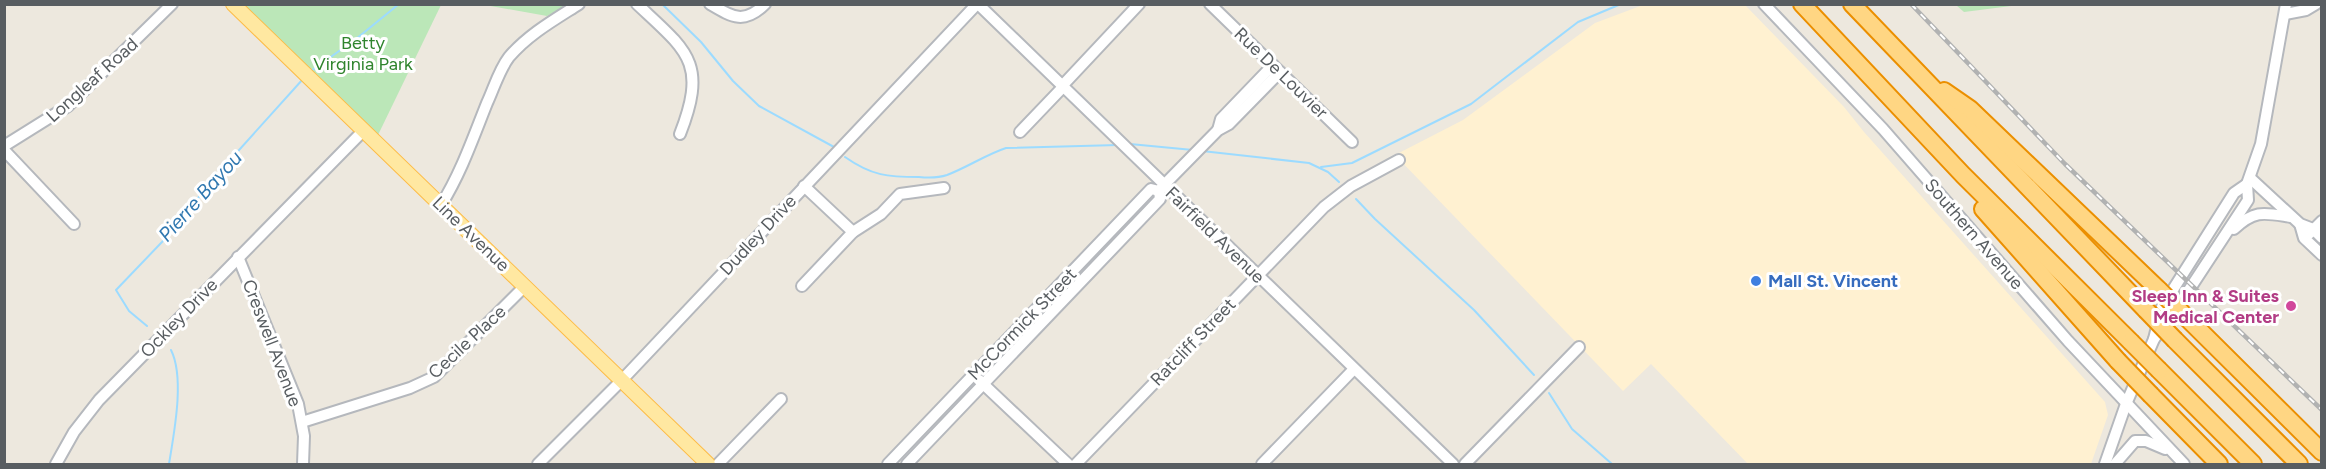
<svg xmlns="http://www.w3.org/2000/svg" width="2326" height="469" font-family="Figtree,sans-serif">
  <rect width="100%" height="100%" fill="#ede8de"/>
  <polygon fill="#fff1d1" points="1643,5 1745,5 1844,107 1864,132 2105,402 2108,415 2091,464 1748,464 1651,364 1623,391 1395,155 1463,120 1595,23"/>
  <g fill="#bbe7b8">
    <polygon points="244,5 441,5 378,135"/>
    <polygon points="485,5 567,4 567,5 547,16"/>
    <polygon points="1956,5 2019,5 1964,12"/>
  </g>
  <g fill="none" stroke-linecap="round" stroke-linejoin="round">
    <g stroke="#9cdbff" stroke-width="2">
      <polyline points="662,4 701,42 733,81 759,106 834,147"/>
      <polyline points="311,71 356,39 399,4"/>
      <polyline points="1130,144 1193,150"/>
      <polyline points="1202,151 1309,163 1328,172 1339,182"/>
      <path d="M845 157C872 176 888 177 919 177 929 178 938 178 947 175 968 167 985 155 1006 148L1118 145"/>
      <polyline points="1321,167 1352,163 1471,104 1578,22 1621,4"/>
      <polyline points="1356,199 1375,219 1474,310 1534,375"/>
      <polyline points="147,326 129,311 116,290 162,242 221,170 303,79"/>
      <polyline points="1549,393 1572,429 1612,464"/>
      <path d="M169 464C174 433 185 378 171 350"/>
    </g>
    <g stroke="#b5b8bd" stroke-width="14">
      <g id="minor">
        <path d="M637 4C687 51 708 62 680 134"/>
        <path d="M710 4C732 17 744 25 765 4"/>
        <polyline points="978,4 1453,464"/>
        <polyline points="1210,4 1352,142"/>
        <polyline points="1764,4 1883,129 2068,341 2184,464"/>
        <polyline points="2285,14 2306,10 2316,4"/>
        <polyline points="1062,86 1139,4"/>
        <polyline points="1218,130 1221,119 1273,65"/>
        <polyline points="1020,132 1063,87"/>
        <polyline points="4,146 68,106 172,4"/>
        <polyline points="4,150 74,224"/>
        <polyline points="2250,178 2300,224 2313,229 2322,238"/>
        <polyline points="804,186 853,232"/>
        <path d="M441 205C461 173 473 138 487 103 494 88 499 70 509 57 529 34 554 20 579 4"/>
        <polyline points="2300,224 2304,238 2322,255"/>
        <path d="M2234 229C2255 209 2265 213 2291 217"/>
        <polyline points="2309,234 2322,221"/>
        <polyline points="238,257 298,404 304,436 303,464"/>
        <polyline points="802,286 853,232 881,214 900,194 944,188"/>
        <polyline points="2154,339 2170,319 2248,200 2247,184 2261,144 2286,4"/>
        <polyline points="979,380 1068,464"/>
        <polyline points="302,422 410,388 434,377 525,286"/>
        <polyline points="56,464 74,432 99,400 364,130"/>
        <polyline points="538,464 622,380 977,4"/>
        <polyline points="718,464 781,399"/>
        <polyline points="888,464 1151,189 1159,191"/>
        <polyline points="907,464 1160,199 1159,191 1164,185 1218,130 1229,124 1280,72"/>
        <polyline points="1076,464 1324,207 1351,186 1399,160"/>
        <polyline points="1262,464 1354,369"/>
        <polyline points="1465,464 1579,347"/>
        <polyline points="2105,464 2126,404 2154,339 2162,307 2234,193 2247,184"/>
        <polyline points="2115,464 2135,441 2146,441 2165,449"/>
      </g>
    </g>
    <g stroke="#fdbc47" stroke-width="16">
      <polyline id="major" points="233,4 708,464"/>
    </g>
    <g stroke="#eb8f00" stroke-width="20">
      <g id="highway">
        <polyline points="1802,4 1963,175 2131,342"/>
        <polyline points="1852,4 2146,310"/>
        <polyline points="1944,91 1970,109 2159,290"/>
        <polyline points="1983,209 2118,361"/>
        <polyline points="2187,318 2322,452"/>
        <polyline points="2175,340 2299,464"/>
        <polyline points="2159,370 2253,464"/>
        <polyline points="2151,395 2219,464"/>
      </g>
    </g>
    <use href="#minor" stroke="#fff" stroke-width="10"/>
    <use href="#major" stroke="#ffe8a1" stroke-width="14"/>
    <use href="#highway" stroke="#ffd683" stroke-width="16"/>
    <g stroke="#b1b2b2" stroke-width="4.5">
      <polyline id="rail" points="1911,4 2065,164 2322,410"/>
    </g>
    <use href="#rail" stroke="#fff" stroke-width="2" stroke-dasharray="7" stroke-linecap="butt"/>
    <g stroke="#eb8f00" stroke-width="20" stroke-linecap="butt">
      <g id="highway-bridge">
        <polyline points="2159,290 2187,318"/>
        <polyline points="2146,310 2175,340"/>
        <polyline points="2131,342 2159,370"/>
        <polyline points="2118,361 2151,395"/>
      </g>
    </g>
    <use href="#highway-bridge" stroke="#ffd683" stroke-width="16"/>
  </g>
  <circle fill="#3f7fe0" stroke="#fff" stroke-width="2" cx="1756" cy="281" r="6"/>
  <circle fill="#d1479c" stroke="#fff" stroke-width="2" cx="2291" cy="306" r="6"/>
  <g text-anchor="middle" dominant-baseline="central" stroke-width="6" stroke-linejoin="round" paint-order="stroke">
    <g font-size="18" fill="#2f842d" stroke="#fff">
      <text x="363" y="43">Betty<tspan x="363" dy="21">Virginia Park</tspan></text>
    </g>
    <g font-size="18" fill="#585d61" stroke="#fff">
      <text transform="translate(1281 73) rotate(44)">Rue De Louvier</text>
      <text transform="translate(92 80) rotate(-42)">Longleaf Road</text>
      <text transform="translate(471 234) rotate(44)">Line Avenue</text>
      <text transform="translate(1974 234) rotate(49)">Southern Avenue</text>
      <text transform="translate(758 235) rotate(-47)">Dudley Drive</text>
      <text transform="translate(1215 235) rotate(44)">Fairfield Avenue</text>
      <text transform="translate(179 318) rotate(-46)">Ockley Drive</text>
      <text transform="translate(1022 324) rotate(-46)">McCormick Street</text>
      <text transform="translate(467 342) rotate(-43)">Cecile Place</text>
      <text transform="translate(1193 342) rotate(-46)">Ratcliff Street</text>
      <text transform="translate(272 343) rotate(69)">Creswell Avenue</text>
    </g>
    <g font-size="18" font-weight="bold" fill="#366cbe" stroke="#fff" text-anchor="start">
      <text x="1768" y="281">Mall St. Vincent</text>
    </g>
    <g font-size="18" font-weight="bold" fill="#b23c85" stroke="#fff" text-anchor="end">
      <text x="2279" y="296">Sleep Inn &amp; Suites<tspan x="2279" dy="21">Medical Center</tspan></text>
    </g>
    <g font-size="20" font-style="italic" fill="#3078b0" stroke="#fff">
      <text transform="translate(200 196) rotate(-48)">Pierre Bayou</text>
    </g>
  </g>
  <rect width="2326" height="469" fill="none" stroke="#585d61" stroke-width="12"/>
</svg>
